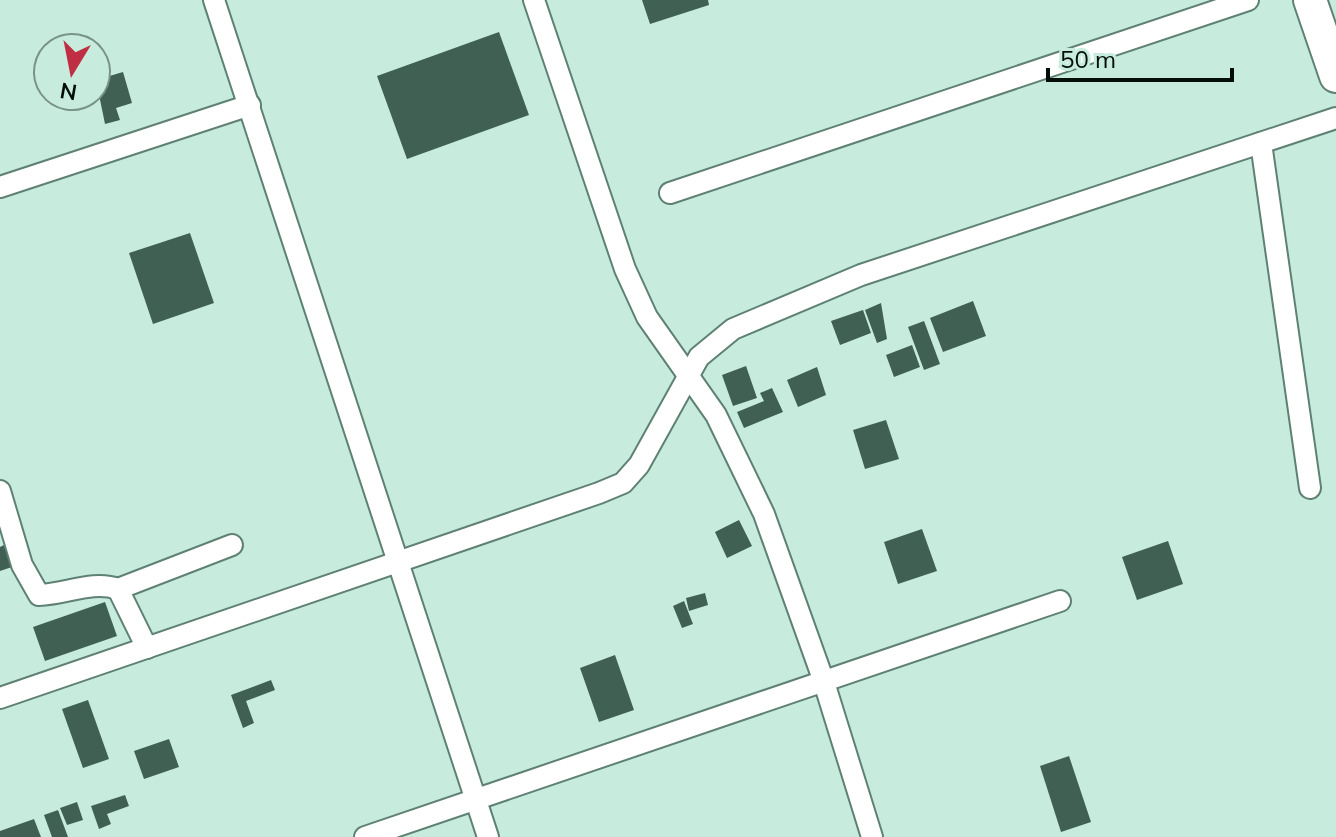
<svg xmlns="http://www.w3.org/2000/svg" width="1336" height="837" font-family="Mulish,sans-serif">
  <rect width="100%" height="100%" fill="#c7ecdd"/>
  <g fill="#3f6053">
    <polygon points="642,0 708,0 709,5 650,24"/>
    <polygon points="499,32 529,115 407,159 377,76"/>
    <polygon points="123,72 132,103 116,108 120,120 105,124 96,80"/>
    <polygon points="190,233 214,303 153,324 129,253"/>
    <polygon points="973,301 986,336 943,352 930,318"/>
    <polygon points="881,303 887,339 877,343 865,310"/>
    <polygon points="863,310 871,333 840,345 831,321"/>
    <polygon points="924,321 940,364 924,370 908,327"/>
    <polygon points="912,345 920,367 894,377 886,355"/>
    <polygon points="746,366 757,398 733,406 722,375"/>
    <polygon points="817,367 826,395 798,407 787,380"/>
    <polygon points="772,388 783,412 744,428 737,412 764,401 760,393"/>
    <polygon points="886,420 899,459 865,469 853,430"/>
    <polygon points="739,520 752,546 727,558 715,532"/>
    <polygon points="922,529 937,571 898,584 884,542"/>
    <polygon points="1168,541 1183,584 1137,600 1122,557"/>
    <polygon points="4,545 12,567 0,571 0,547"/>
    <polygon points="705,593 708,605 689,611 686,598"/>
    <polygon points="684,601 693,624 682,628 673,606"/>
    <polygon points="105,602 117,636 45,661 33,627"/>
    <polygon points="615,655 634,710 599,722 580,668"/>
    <polygon points="271,680 275,690 246,701 254,723 243,728 231,695"/>
    <polygon points="88,700 109,759 83,768 62,709"/>
    <polygon points="169,739 179,767 144,779 134,751"/>
    <polygon points="1069,756 1091,822 1061,832 1040,766"/>
    <polygon points="125,795 129,806 107,814 111,824 99,829 91,806"/>
    <polygon points="77,802 83,820 67,825 60,808"/>
    <polygon points="58,810 68,837 52,837 44,815"/>
    <polygon points="34,819 41,837 0,837 0,831"/>
  </g>
  <g fill="none" stroke-linecap="round" stroke-linejoin="round">
    <g stroke="#5f8173" stroke-width="24">
      <g id="minor">
        <polyline points="214,0 488,837"/>
        <polyline points="534,0 625,269 647,317 716,415 764,514 823,679 872,837"/>
        <polyline points="1261,143 1310,488"/>
        <polyline points="0,187 250,105"/>
        <polyline points="670,193 1248,0"/>
        <path d="M0 491 22 565 39 595C66 594 93 580 118 589L147 648"/>
        <polyline points="118,589 232,545"/>
        <polyline points="0,698 599,493 623,483 639,465 699,357 733,329 861,275 1336,118"/>
        <polyline points="365,837 1060,601"/>
      </g>
    </g>
    <g stroke="#5f8173" stroke-width="36">
      <polyline id="trunk" points="1310,0 1336,76"/>
    </g>
    <use href="#minor" stroke="#fff" stroke-width="20"/>
    <use href="#trunk" stroke="#fff" stroke-width="32"/>
  </g>
  <g transform="translate(72 72) rotate(190)"><circle r="38" fill="#c7ecdd" stroke="#799389" stroke-width="2"/>
  <path d="M0-6L14 30L0 20L-14 30Z" fill="#bf2e43"/>
  <text y="-12" font-size="22" font-weight="bold" text-anchor="middle" fill="#030e0a">N</text>
  </g>
  <path d="M1048 68v12h184v-12" fill="none" stroke="#030e0a" stroke-width="4"/>
  <text x="1060" y="68" font-size="24" fill="#030e0a" stroke="#c7ecdd" stroke-width="6" paint-order="stroke">50 m</text>
</svg>
